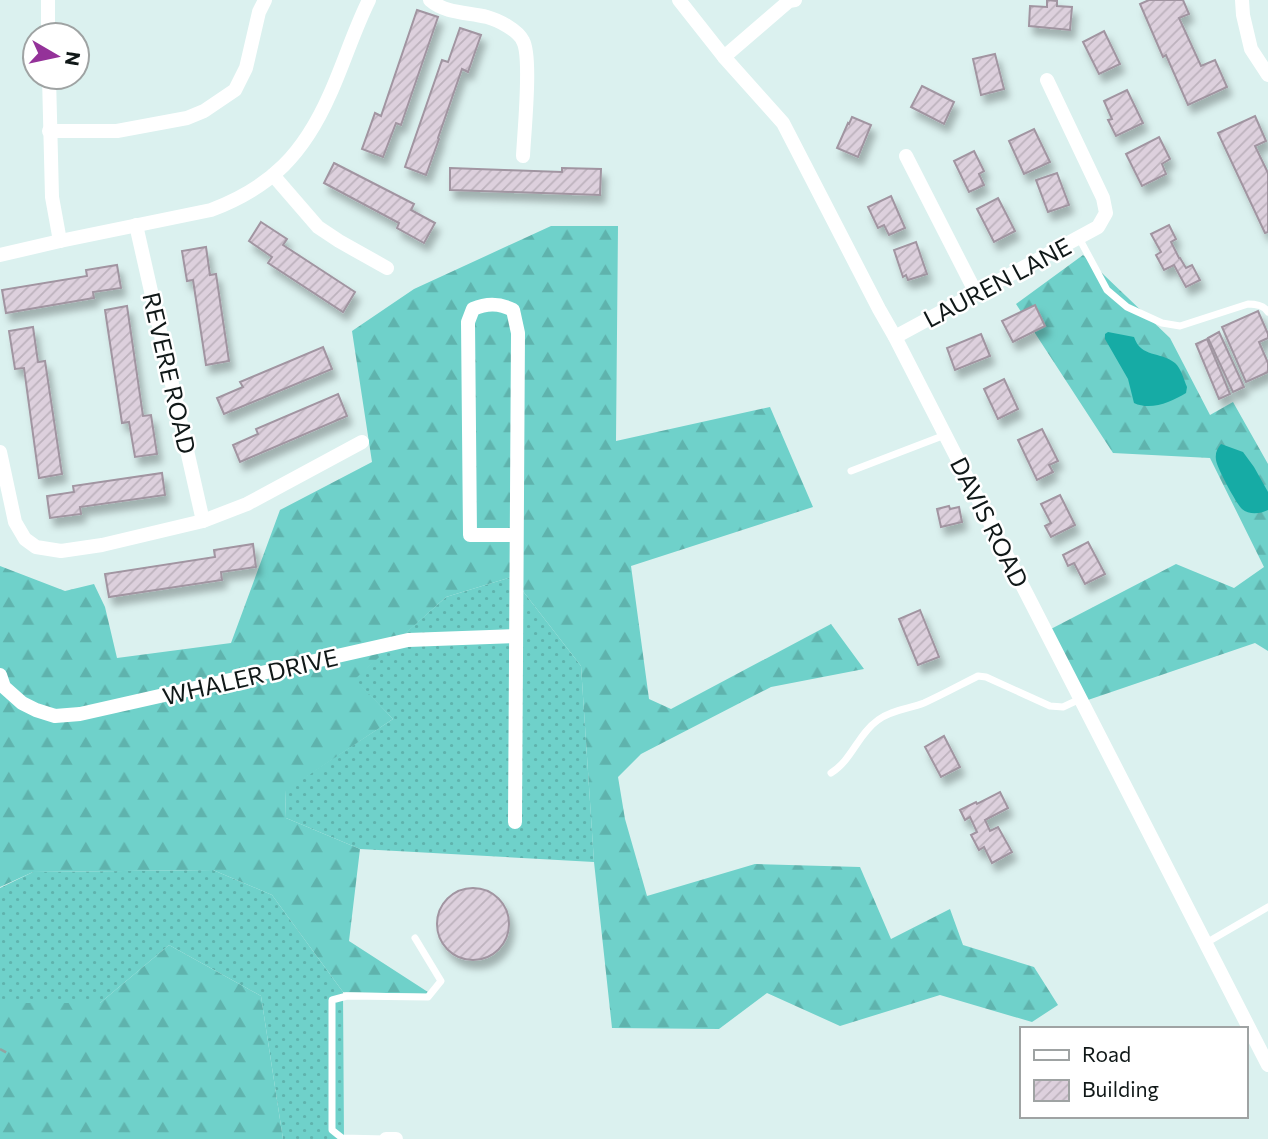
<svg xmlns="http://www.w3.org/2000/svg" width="1268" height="1139" font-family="Commissioner,sans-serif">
  <defs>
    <pattern id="grass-dots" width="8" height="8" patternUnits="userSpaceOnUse" patternTransform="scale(1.75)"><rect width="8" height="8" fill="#6fd1ca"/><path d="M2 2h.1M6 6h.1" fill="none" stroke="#5fb3ad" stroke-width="1.8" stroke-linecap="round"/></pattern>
    <pattern id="forest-firs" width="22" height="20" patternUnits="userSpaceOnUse" patternTransform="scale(1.75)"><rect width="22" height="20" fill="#6fd1ca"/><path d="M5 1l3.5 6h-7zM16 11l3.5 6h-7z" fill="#5fb3ad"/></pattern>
    <pattern id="building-hatch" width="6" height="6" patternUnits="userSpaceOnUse" patternTransform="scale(1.75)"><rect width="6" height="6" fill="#ddd0dd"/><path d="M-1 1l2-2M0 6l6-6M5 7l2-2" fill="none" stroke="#bdb2bd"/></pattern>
    <filter id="shadow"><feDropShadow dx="4.5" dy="8" stdDeviation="3.5" flood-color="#0004"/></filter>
  </defs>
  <rect width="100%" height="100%" fill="#dbf1ef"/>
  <g fill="url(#grass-dots)">
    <polygon points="512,577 581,666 594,862 360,849 286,818 285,790 393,719 354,679 446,597"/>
    <polygon points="213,870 272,895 343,992 344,1139 283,1139 261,996 169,945 100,1003 0,1003 0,888 33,872"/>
  </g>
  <g fill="url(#forest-firs)">
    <polygon points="551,226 618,226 616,441 770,407 813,507 631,566 649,699 671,709 831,624 864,669 771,687 641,754 618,777 625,819 647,896 755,864 860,867 891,939 950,909 963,945 1034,967 1058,1005 1032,1022 940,995 840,1026 767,993 719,1029 612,1028 594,862 581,666 512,577 446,597 355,679 393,719 285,791 286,818 360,849 349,941 431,994 343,992 272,895 213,870 33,872 0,887 0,566 65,591 94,584 105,607 117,658 231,643 280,510 372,462 352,331 414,289"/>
    <polygon points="1083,255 1170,338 1210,415 1233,402 1268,464 1268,651 1255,643 1085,701 1049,630 1176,564 1234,588 1264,567 1210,458 1113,453 1016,304"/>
    <polygon points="169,945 261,996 283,1139 0,1139 0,1003 100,1003"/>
  </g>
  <g fill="#16aba5">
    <path d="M1108 332 1134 337C1141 358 1160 351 1175 363 1181 368 1184 380 1187 387L1186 393C1171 402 1151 411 1134 403L1128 379 1105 339V334Z"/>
    <path d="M1221 444 1243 452 1254 467 1268 492V510C1260 514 1249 515 1242 509 1236 503 1217 468 1216 460 1215 453 1217 449 1221 444Z"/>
  </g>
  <g fill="url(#building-hatch)" stroke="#a195a1" stroke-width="2" filter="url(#shadow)">
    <polygon points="1047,0 1057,1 1057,6 1072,7 1070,30 1029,26 1030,6 1047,7"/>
    <polygon points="1149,0 1183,0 1189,14 1179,18 1201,66 1215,60 1227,87 1188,105 1166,55 1163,57 1140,4"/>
    <polygon points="417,10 438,17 401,125 396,123 383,157 362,149 375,113 381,116"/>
    <polygon points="460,28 481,35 468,72 462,69 438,138 439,139 426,175 405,167 442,60 448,62"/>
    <polygon points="1104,31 1120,64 1099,74 1083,42"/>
    <polygon points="995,54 1004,89 981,95 973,59"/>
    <polygon points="922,86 954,102 944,124 911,107"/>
    <polygon points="1127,90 1143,123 1116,136 1108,120 1112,119 1104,101"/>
    <polygon points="1255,116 1266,141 1255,146 1268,173 1268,232 1265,233 1218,133"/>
    <polygon points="852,117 871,125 858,157 837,148 848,123 849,124"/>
    <polygon points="1034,129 1050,162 1024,174 1009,141"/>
    <polygon points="1159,137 1170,159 1162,164 1166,174 1142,186 1126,154"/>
    <polygon points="974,151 984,171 979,174 984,185 969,192 954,161"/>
    <polygon points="334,163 414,204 411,210 435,223 424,243 397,228 399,223 324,183"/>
    <polygon points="450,168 562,172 562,168 601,169 600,195 450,190"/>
    <polygon points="1057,173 1069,205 1048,212 1036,180"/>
    <polygon points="891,196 905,228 889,235 884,225 878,228 868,207"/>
    <polygon points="998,198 1015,231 994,242 977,209"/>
    <polygon points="261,222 287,239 283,245 355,292 343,312 268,263 272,257 249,241"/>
    <polygon points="1169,225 1176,239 1171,242 1179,258 1180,258 1186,268 1192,265 1200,280 1186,287 1174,265 1164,270 1156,255 1161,252 1151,234"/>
    <polygon points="916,242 927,274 908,280 906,275 903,277 894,250"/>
    <polygon points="206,247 210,275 216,274 229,361 206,365 193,280 187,281 182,251"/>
    <polygon points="117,265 121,288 93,292 94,298 6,313 2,290 87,276 86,270"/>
    <polygon points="1035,305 1045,326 1013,342 1002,321"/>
    <polygon points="127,306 143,416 151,415 157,454 135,457 129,422 122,423 105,310"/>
    <polygon points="1258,311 1268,334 1268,338 1259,342 1268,363 1268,372 1246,382 1222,327"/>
    <polygon points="33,327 38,362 45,361 62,474 39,478 24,368 15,369 9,331"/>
    <polygon points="1219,332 1244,387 1233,392 1208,338"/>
    <polygon points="981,334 990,356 955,370 947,348"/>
    <polygon points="1207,339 1230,394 1219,399 1196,344"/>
    <polygon points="323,347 332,369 224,414 217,398 243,387 240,382"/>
    <polygon points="1004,379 1018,409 998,419 984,389"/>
    <polygon points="338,394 347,416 240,462 233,445 258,434 256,429"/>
    <polygon points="1042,429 1058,461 1049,465 1053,472 1037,480 1018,440"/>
    <polygon points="162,473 165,495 80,507 81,514 50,518 47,496 74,492 73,486"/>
    <polygon points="1060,495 1075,525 1051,537 1045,526 1051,523 1041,504"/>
    <polygon points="949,506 950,509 959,507 962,522 941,527 937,509"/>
    <polygon points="1088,542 1105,574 1085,584 1074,563 1068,566 1063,555"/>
    <polygon points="253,544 256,567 221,572 222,580 109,597 105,574 215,557 214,550"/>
    <polygon points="920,610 939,657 918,665 899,619"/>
    <polygon points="944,736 960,767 941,777 925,747"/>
    <polygon points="1000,792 1008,808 985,820 990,831 998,827 1012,852 992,863 984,847 979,850 971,835 977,832 970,817 965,820 960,810 976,802 977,804"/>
    <circle cx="473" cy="924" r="36"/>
  </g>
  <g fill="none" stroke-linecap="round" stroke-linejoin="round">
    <polyline stroke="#93a4a2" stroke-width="2.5" stroke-dasharray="7 3.5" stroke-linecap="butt" points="0,1049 9,1054"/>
    <g stroke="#fff" stroke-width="7">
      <path d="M1079 238 1107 290 1127 307 1162 323 1180 326 1248 304C1256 304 1264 305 1268 312"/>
      <polyline points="851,471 945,435"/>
      <path d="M831 773C852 760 858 734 878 720 891 710 909 709 924 703 942 695 960 685 978 676L986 677 1050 706 1063 707 1080 699"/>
      <polyline points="1206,943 1268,907"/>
      <polyline points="386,1139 342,1138 332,1130 332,1000 347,996 428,997 441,981 415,938"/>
    </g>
    <g stroke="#fff" stroke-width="14">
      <polyline points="48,0 48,35"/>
      <path d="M430 0C446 14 468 12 487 17 498 20 518 30 523 41 532 57 524 133 523 156"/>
      <polyline points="679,0 724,57 783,123 879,309 895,337 1268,1065"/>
      <polyline points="1242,0 1243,15 1251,49 1268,75"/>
      <polyline points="724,57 789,1 795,0"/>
      <polyline points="49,77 52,197 60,241"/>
      <polyline points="49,131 117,131 187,118 204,111 235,90 246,68 259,12 265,0"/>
      <polyline points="906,156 976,293"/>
      <polyline points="273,175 318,227 339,241 387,268"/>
      <polyline points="136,225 203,521"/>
      <path d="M0 255 60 241 211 210C272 187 304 153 330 94 344 63 354 30 369 0"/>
      <polyline points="895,337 1098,227 1106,213 1103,198 1047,80"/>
      <polyline points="0,452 15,522 25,539 36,547 61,551 102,545 203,521 247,504 362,442"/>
      <polyline points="0,675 4,687 22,703 36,710 55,716 80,714 408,640 516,636"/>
      <path d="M515 822 518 333 513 310C499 303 487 303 473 309L468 322 470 535H516"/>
      <polyline points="386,1139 396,1139"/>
    </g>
  </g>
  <g text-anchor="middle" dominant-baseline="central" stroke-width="5" stroke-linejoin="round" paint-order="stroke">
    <g font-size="24" fill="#101818" stroke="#fff">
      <text transform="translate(997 282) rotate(-28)">LAUREN LANE</text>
      <text transform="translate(170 373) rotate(77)">REVERE ROAD</text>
      <text transform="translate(990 522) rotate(63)">DAVIS ROAD</text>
      <text transform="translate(250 676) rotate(-13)">WHALER DRIVE</text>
    </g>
  </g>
  <rect x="1020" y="1027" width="228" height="91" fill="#ffffff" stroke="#9fa3a3" stroke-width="2"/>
  <rect x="1034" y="1050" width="35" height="10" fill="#ffffff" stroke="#9fa3a3" stroke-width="2"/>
  <text x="1082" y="1062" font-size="21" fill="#101818">Road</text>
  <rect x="1034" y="1080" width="35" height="21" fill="url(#building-hatch)" stroke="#9fa3a3" stroke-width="2"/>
  <text x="1082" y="1097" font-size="21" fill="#101818">Building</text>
  <g transform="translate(56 56) rotate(99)"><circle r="33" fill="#ffffff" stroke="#9fa3a3" stroke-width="2"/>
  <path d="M0-5L12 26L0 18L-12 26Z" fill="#943299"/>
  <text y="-10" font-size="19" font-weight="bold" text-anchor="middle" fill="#101818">N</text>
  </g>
</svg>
